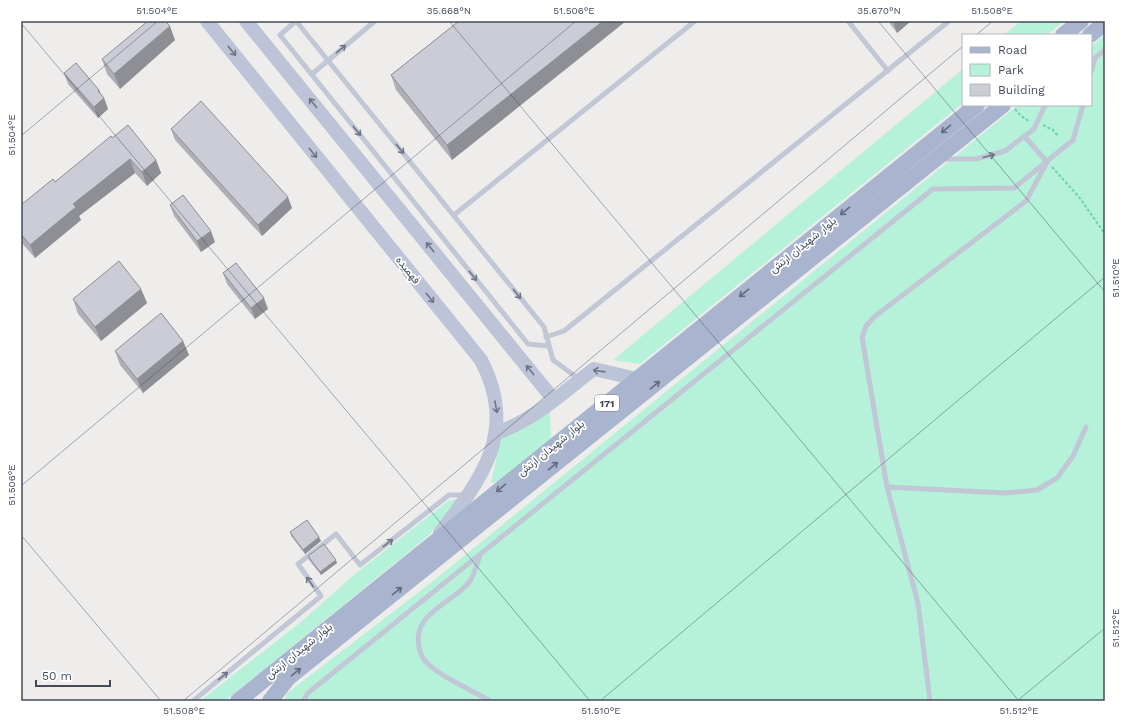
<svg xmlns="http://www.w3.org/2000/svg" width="1126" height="722" font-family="'Work Sans',Vazirmatn,sans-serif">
  <rect width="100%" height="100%" fill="#efedec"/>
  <g fill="#b6f1da">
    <polygon points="1021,21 1064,21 1047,35 1004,35"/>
    <polygon points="1105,35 1105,701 285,701 286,694 437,578 1018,105 1091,105 1091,46"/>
    <polygon points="963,69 963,103 640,364 613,360"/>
    <polygon points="550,409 551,439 501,481 491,483 501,437"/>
    <polygon points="462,498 427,537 225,701 200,701 302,621 355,574 448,501"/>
  </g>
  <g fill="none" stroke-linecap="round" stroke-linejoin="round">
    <g stroke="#6cd1b5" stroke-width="2" stroke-dasharray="3 2" stroke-linecap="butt">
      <polyline points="1015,109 1021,116 1029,121"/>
      <polyline points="1043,125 1053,130 1058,136"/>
      <polyline points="1052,167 1079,197 1105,234"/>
    </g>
    <g stroke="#c1c7d5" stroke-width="5">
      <polyline points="296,21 544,327 553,360 579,379"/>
      <polyline points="296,21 280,35 528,344 548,346"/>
      <polyline points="848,21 888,71"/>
      <polyline points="1091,72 1095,58 1105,50"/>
      <polyline points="312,74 375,21"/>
      <polyline points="941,159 976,159 1005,151 1034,129 1045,105"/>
      <polyline points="454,215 695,21"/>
      <polyline points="546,337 564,331 949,21"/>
      <polyline points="887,487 1005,493 1037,490 1057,478 1073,456 1086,427"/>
      <path d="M480 555C477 563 475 574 470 581 454 603 411 613 419 647 420 653 423 659 427 663 444 679 470 689 490 701"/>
      <polyline points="193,701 321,596 298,564 336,534 360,565 449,495 465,495"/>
      <polyline points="303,701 308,693 933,189 1014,188 1073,140 1083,105"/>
      <polyline points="930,701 918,603 887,487 862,337 866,326 874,317 1026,201 1047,162 1025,137"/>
    </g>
    <g stroke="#bdc4d7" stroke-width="14">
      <path d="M207 21 481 360C518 431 483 477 440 533"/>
      <polyline points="246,21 554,400"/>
      <path d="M496 433C533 421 563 392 594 369L637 379"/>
    </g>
    <g stroke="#a9b4ce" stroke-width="16">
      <polyline points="1063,35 1081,21"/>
      <polyline points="1090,35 1105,23"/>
      <polyline points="238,701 977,105"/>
      <polyline points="270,701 288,678 1003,105"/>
    </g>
  </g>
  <g fill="#afafb7">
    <polygon points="459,21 626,21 452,160 396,90 391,75"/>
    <polygon points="888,21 911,21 897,33"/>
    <polygon points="175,40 120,89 107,74 102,59"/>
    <polygon points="64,73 99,90 101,95 104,98 108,109 98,118 68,84"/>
    <polygon points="171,129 292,208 262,236 175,140"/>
    <polygon points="112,138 156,160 161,173 147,186 135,173 79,216 81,220 35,258 21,242 21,205 55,182"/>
    <polygon points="170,205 215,242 201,252 174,216"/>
    <polygon points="223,273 268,309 255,319 227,284"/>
    <polygon points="141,289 147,303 101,341 78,314 73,299"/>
    <polygon points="183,341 189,355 143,393 120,365 115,351"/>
    <polygon points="290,532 321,541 305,554 291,536"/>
    <polygon points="308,556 337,563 321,575 309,560"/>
  </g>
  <g fill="#8e8f95">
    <polygon points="603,21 626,21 452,160 447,145"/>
    <polygon points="893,21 911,21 897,33"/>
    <polygon points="170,26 175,40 120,89 114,74"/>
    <polygon points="99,90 103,99 104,98 108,109 98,118 94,107 98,91"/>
    <polygon points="130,159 135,173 79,216 81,220 35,258 30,245 73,204"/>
    <polygon points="156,160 161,173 147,186 142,172"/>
    <polygon points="288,197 292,208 262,236 258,225"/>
    <polygon points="211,231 215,242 201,252 197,241"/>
    <polygon points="141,289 147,303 101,341 95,327"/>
    <polygon points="264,298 268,309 255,319 251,308"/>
    <polygon points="183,341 189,355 143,393 137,379"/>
    <polygon points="319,537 321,541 305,554 303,550"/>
    <polygon points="336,560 337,563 321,575 320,572"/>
  </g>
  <g fill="#cbccd5" stroke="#8e8f95">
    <polygon points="148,21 165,21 170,26 114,74 102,59"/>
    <polygon points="459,21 603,21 447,145 391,75"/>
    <polygon points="76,63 99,90 98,91 104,98 94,107 64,73"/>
    <polygon points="201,101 288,197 258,225 171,129"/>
    <polygon points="128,125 156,160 142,172 130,159 73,204 76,207 30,245 21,234 21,205 53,179 55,182 111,136 112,138"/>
    <polygon points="183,195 211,231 197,241 170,205"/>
    <polygon points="119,261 141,289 95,327 73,299"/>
    <polygon points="236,263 264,298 251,308 223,273"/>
    <polygon points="161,313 183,341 137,379 115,351"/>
    <polygon points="307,520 319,537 303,550 290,532"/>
    <polygon points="324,544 336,560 320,572 308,556"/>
  </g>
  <defs><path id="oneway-shaft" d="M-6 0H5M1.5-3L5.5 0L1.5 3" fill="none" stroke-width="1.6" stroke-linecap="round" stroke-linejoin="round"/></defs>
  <g stroke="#6f7686">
    <use href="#oneway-shaft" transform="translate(341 49) rotate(-39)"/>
    <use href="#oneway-shaft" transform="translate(357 131) rotate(51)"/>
    <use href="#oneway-shaft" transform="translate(400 149) rotate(51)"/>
    <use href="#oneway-shaft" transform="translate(989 156) rotate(-15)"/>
    <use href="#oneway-shaft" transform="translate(473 276) rotate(51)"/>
    <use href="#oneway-shaft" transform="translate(517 294) rotate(51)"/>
    <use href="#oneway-shaft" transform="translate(388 543) rotate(-38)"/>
    <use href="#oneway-shaft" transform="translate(310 582) rotate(-125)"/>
    <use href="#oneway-shaft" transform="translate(223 676) rotate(-39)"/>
  </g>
  <g stroke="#6e7586">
    <use href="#oneway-shaft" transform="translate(232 51) rotate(51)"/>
    <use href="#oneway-shaft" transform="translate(313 103) rotate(-129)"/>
    <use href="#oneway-shaft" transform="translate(313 153) rotate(51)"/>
    <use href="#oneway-shaft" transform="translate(430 247) rotate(-129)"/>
    <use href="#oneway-shaft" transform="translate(430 298) rotate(51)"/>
    <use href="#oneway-shaft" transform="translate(530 370) rotate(-129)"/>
    <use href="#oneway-shaft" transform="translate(599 371) rotate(-172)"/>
    <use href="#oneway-shaft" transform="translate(496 407) rotate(80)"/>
  </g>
  <g stroke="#626a7e">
    <use href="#oneway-shaft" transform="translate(946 129) rotate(141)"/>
    <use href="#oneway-shaft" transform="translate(845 211) rotate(141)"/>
    <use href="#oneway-shaft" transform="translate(744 293) rotate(141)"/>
    <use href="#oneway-shaft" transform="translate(655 385) rotate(-39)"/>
    <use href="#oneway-shaft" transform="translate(553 466) rotate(-39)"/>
    <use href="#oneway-shaft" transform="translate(501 488) rotate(141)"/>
    <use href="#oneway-shaft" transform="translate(397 591) rotate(-39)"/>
    <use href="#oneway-shaft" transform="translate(296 672) rotate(-39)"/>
  </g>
  <path fill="none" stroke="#434b5b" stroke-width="1" stroke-opacity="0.45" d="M449 21 1019 701M878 21 1105 292M21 23 590 701M976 35 993 21M21 136 158 21M21 486 576 21M21 535 161 701M183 701 963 46M600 701 1105 277M1017 701 1105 628"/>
  <g text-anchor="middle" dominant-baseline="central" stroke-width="3.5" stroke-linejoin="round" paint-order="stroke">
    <rect fill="#fff" stroke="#7b818c" stroke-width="1" x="595" y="395" width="24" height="16" rx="3"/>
    <g font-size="10" font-weight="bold" fill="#434b5b">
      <text x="607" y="403">171</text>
    </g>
    <g font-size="11" fill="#434b5b" stroke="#fff">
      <text transform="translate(803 245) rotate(-39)">بلوار شهیدان ارتش</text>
      <text transform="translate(408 270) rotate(51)">فهمیده</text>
      <text transform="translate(551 448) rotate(-39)">بلوار شهیدان ارتش</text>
      <text transform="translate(299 651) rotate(-39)">بلوار شهیدان ارتش</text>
    </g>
  </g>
  <rect width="1126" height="722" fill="none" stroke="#ffffff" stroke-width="44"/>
  <rect x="962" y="34" width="130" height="72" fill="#ffffff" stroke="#b4b7bd"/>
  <rect x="970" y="47" width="20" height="6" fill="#a9b4ce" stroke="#b4b7bd"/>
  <text x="998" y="54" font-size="12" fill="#434b5b">Road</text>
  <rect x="970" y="64" width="20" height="12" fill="#b6f1da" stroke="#b4b7bd"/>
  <text x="998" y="74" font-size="12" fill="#434b5b">Park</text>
  <rect x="970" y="84" width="20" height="12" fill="#cbccd5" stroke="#b4b7bd"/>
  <text x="998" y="94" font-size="12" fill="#434b5b">Building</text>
  <path d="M36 680v6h74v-6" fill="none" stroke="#434b5b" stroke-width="2"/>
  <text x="42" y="680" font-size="12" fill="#434b5b" stroke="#ffffff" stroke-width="3" paint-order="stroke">50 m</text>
  <rect x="22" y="22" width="1082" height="678" fill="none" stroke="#434b5b" stroke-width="1.5"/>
  <g font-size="10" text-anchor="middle" fill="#434b5b">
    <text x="157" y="14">51.504°E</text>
    <text x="449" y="14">35.668°N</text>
    <text x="574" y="14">51.506°E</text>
    <text x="879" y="14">35.670°N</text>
    <text x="992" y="14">51.508°E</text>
    <text transform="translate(11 135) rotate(-90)" y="4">51.504°E</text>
    <text transform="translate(1115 278) rotate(-90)" y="4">51.510°E</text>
    <text transform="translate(11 485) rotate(-90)" y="4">51.506°E</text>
    <text transform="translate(1115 628) rotate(-90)" y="4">51.512°E</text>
    <text x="184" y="714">51.508°E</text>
    <text x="601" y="714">51.510°E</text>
    <text x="1019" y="714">51.512°E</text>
  </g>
</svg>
